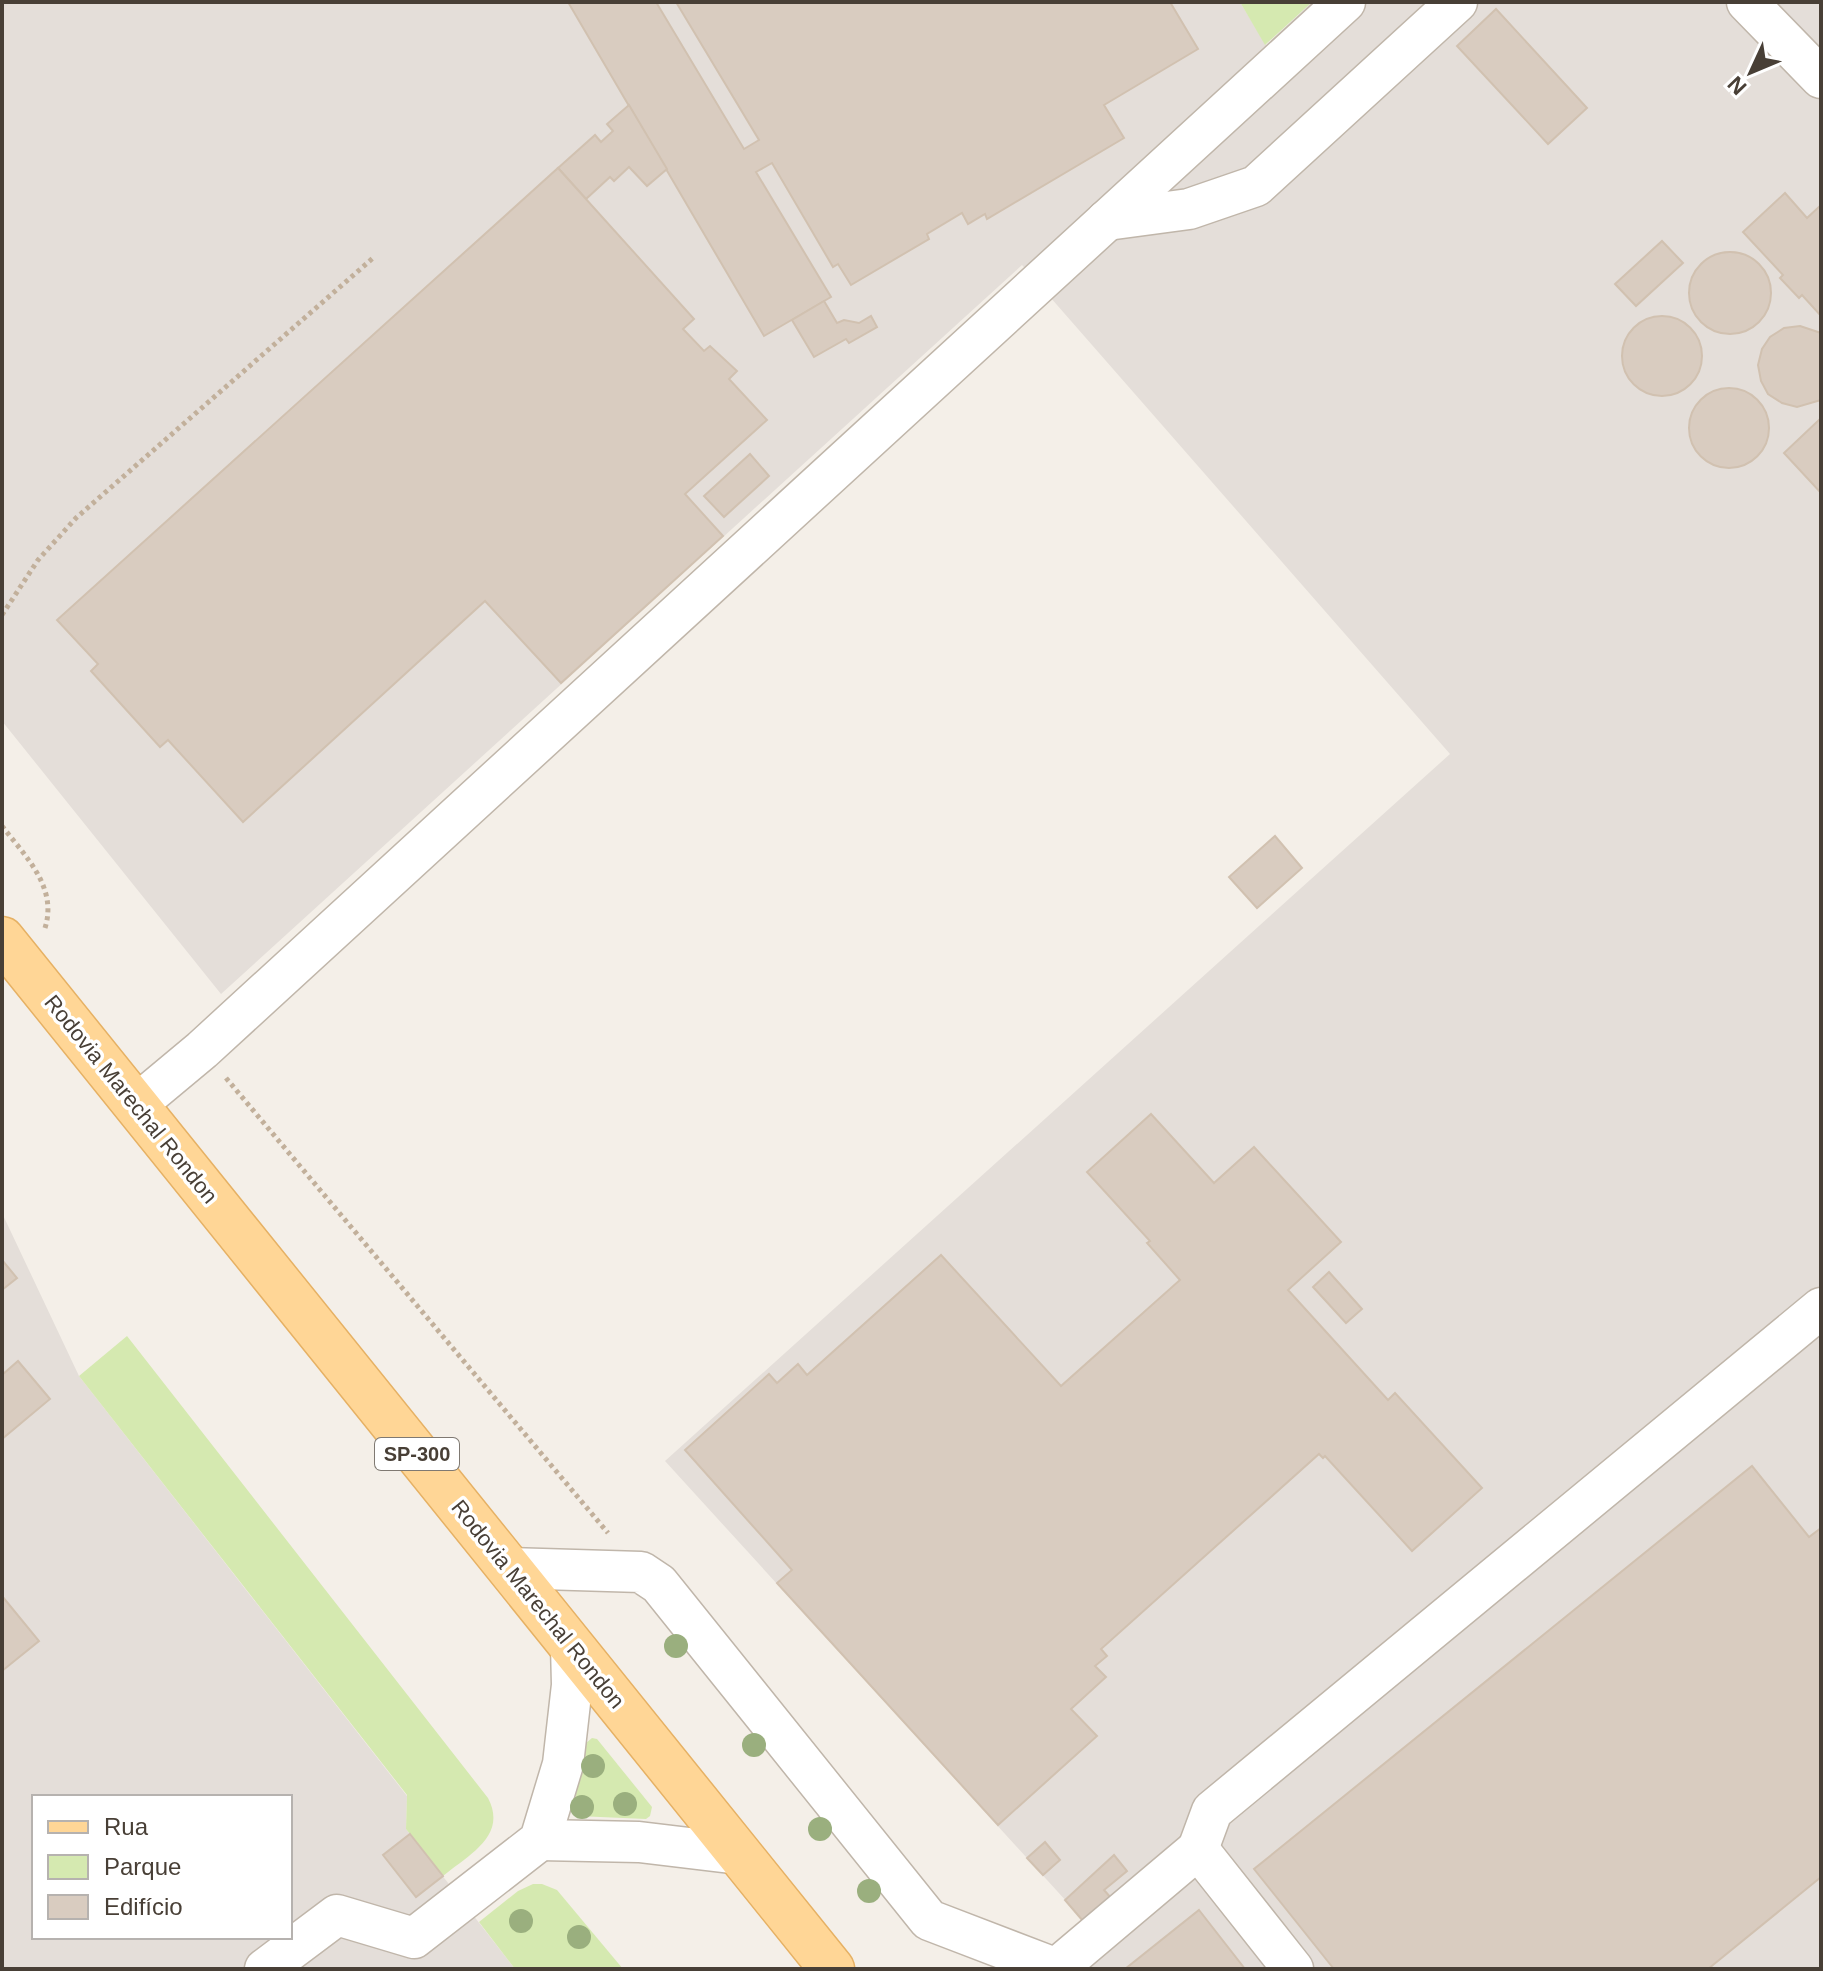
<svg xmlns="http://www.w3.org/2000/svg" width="1823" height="1971" font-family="Arial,sans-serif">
  <rect width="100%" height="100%" fill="#f4efe8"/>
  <g fill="#e4ded9" fill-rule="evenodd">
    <polygon points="2,2 1240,2 1266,45 1312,2 1821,2 1821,1969 1085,1969 1109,1948 665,1461 1450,754 1022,265 221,994 2,721"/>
    <path d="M2 1213 79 1376 407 1796 406 1829 515 1969H2ZM34 1797H290V1937H34Z"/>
  </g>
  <g fill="#d5e9b0">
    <polygon points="1240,2 1312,2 1265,45"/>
    <path d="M127 1336 488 1798C508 1836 468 1855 443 1876L406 1829 407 1795 79 1376Z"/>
    <polygon points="592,1738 597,1739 652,1807 650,1816 646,1819 577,1816 572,1814 586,1743"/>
    <polygon points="533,1884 542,1884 557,1890 623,1969 515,1969 479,1922 518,1891"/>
  </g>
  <g fill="#d9ccc0" stroke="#d1c1b0" stroke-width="2">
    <polygon points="568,2 656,2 744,149 759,140 676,2 1170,2 1198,49 1104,105 1124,138 987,219 985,214 968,224 962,213 927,234 929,239 851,285 838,264 833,267 772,163 756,172 831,297 764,336"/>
    <polygon points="1496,9 1587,108 1548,144 1457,46"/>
    <polygon points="629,105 667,169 647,186 629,167 614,181 610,177 586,199 558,168 595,135 601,142 613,131 607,124"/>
    <polygon points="558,168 694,319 683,329 704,351 710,346 737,371 729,379 767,420 685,494 723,536 561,683 485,601 243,822 168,740 160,747 91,671 98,664 57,620"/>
    <polygon points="1785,193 1807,218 1821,205 1821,316 1802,295 1799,298 1780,278 1783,275 1743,232"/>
    <polygon points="1662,241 1683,263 1636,306 1615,284"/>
    <circle cx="1730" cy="293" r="41"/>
    <polygon points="824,301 837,323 844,320 859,323 871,316 877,327 849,343 846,339 814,357 792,320"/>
    <circle cx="1662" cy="356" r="40"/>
    <polygon points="1800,326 1821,333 1821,400 1797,407 1782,403 1768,394 1761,381 1758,365 1762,349 1770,337 1784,328"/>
    <circle cx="1729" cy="428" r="40"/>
    <polygon points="1821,418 1821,493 1784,453"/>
    <polygon points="750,454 769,476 724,517 704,496"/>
    <polygon points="1275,836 1302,868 1257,908 1229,877"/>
    <polygon points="1151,1114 1214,1183 1254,1147 1341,1242 1288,1290 1388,1400 1395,1393 1482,1488 1412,1551 1325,1456 1323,1458 1319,1454 1101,1649 1107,1656 1095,1666 1106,1677 1071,1709 1097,1736 998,1825 777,1583 792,1570 685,1450 769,1374 777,1383 798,1364 807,1375 941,1255 1061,1386 1180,1280 1147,1243 1150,1241 1087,1172"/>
    <polygon points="2,1260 17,1278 2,1290"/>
    <polygon points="1329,1272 1362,1309 1346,1323 1313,1287"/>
    <polygon points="18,1361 50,1399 2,1439 2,1375"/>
    <polygon points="1752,1466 1809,1537 1821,1528 1821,1877 1708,1969 1334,1969 1254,1869"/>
    <polygon points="2,1596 39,1641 2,1671"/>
    <polygon points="410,1834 443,1876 416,1897 383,1855"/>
    <polygon points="1045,1842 1060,1860 1043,1875 1027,1858"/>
    <polygon points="1114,1855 1127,1871 1104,1890 1111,1898 1083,1921 1065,1900"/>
    <polygon points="1199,1910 1245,1969 1125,1969"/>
  </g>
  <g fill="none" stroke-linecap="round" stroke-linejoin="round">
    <g stroke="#c0b6aa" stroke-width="43">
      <g id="minor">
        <polyline points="1747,2 1821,78"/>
        <polyline points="1107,220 1189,209 1256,186 1457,2"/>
        <polyline points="136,1105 202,1050 1345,2"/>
        <polyline points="509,1568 641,1572 659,1584 929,1920 1057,1969"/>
        <polyline points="540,1840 639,1842 739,1854"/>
        <polyline points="1198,1849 1212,1811 1821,1308"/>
        <polyline points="1057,1968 1198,1849 1293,1969"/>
        <polyline points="265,1969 337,1915 414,1938 540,1840 563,1764 572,1685 571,1645"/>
      </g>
    </g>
    <g stroke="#e6b164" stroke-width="47">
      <polyline id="major" points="2,939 832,1969"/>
    </g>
    <g stroke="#c2b09b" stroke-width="5" stroke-dasharray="4 4" stroke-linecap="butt">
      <polyline points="2,615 38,560 76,518 373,258"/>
      <path d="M2 826C25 856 58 887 45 928"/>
      <polyline points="226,1078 608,1533"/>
    </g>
    <use href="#minor" stroke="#fff" stroke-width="40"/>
    <use href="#major" stroke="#ffd696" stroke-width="44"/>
  </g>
  <g fill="#9aaf7e">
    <circle cx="676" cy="1646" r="12"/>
    <circle cx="754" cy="1745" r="12"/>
    <circle cx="593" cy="1766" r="12"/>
    <circle cx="625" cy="1804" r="12"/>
    <circle cx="582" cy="1807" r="12"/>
    <circle cx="820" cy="1829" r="12"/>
    <circle cx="869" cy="1891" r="12"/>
    <circle cx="521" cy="1921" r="12"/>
    <circle cx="579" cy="1937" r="12"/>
  </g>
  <g text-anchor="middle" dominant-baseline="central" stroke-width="7" stroke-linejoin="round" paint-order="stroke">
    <rect fill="#fff" stroke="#7f7972" stroke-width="2" x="375" y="1438" width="84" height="32" rx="6"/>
    <g font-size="20" font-weight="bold" fill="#483f36">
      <text x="417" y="1454">SP-300</text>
    </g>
    <g font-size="22" fill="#483f36" stroke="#fff">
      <text transform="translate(131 1099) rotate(51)">Rodovia Marechal Rondon</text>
      <text transform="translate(538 1604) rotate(51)">Rodovia Marechal Rondon</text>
    </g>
  </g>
  <rect width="1823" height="1971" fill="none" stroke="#483f36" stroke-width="8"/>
  <rect x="32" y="1795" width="260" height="144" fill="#ffffff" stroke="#b6b2af" stroke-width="2"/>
  <rect x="48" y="1821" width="40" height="12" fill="#ffd696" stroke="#b6b2af" stroke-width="2"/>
  <text x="104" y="1835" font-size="24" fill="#483f36">Rua</text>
  <rect x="48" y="1855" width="40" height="24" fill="#d5e9b0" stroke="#b6b2af" stroke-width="2"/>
  <text x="104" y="1875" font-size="24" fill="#483f36">Parque</text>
  <rect x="48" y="1895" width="40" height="24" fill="#d9ccc0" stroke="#b6b2af" stroke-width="2"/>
  <text x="104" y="1915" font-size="24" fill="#483f36">Edifício</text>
  <g transform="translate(1751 72) rotate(226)" stroke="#ffffff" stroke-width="6" paint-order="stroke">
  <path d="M0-6L14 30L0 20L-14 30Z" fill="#483f36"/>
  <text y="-12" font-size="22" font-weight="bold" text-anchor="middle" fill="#483f36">N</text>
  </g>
</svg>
